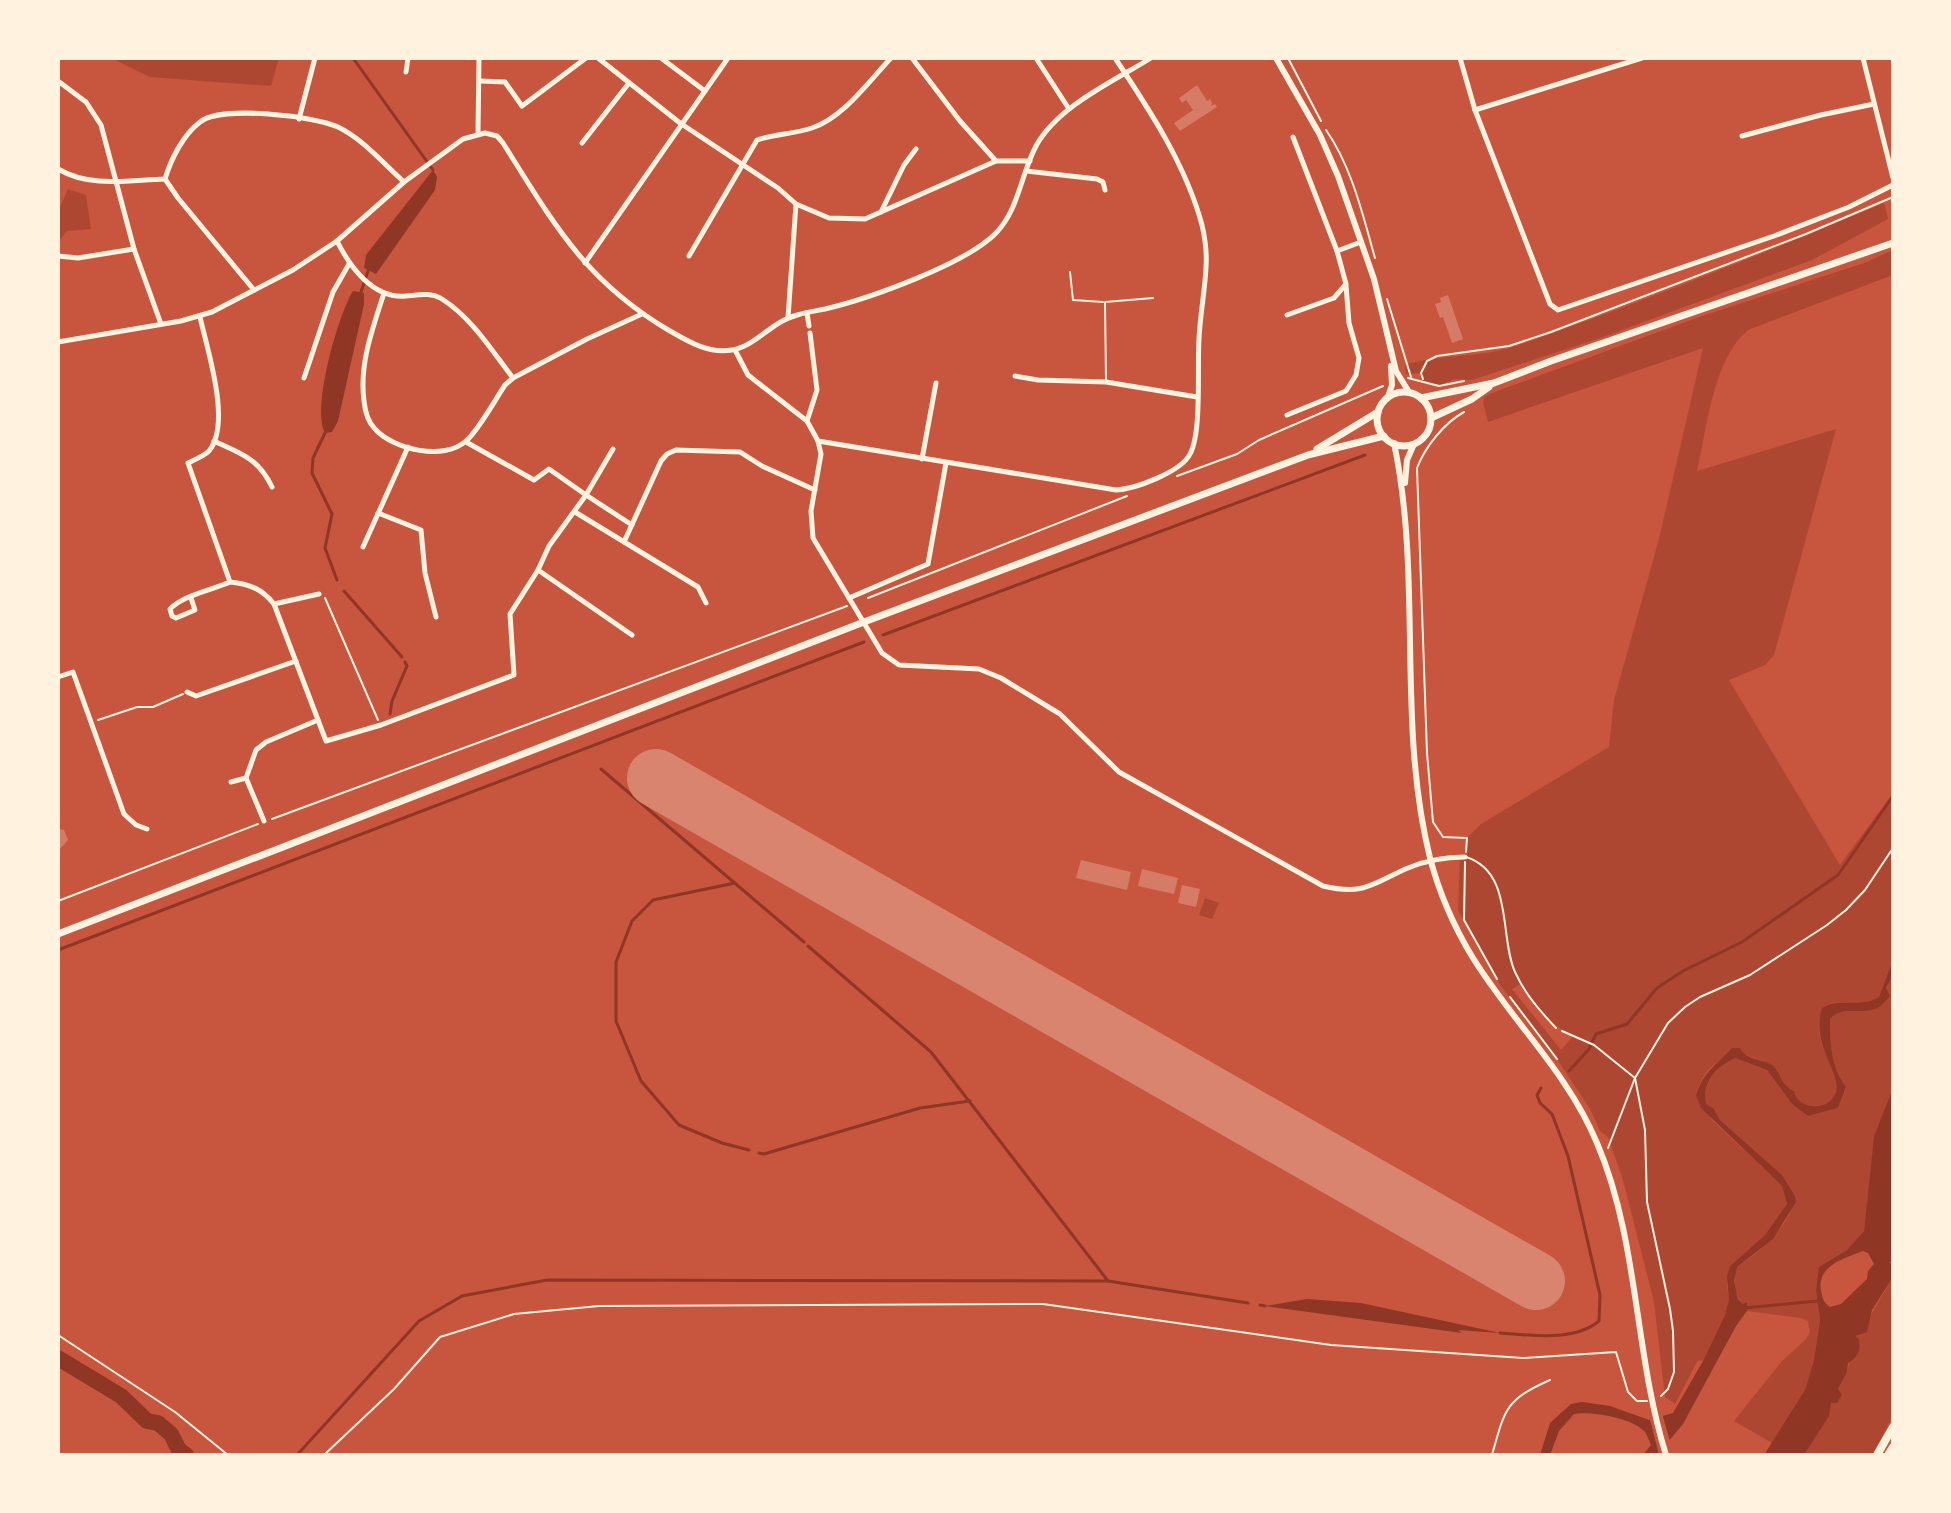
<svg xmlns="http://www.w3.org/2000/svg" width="1951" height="1513" font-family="'Alegreya Sans',sans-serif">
  <rect width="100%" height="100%" fill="#c8553d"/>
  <g fill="#ae4732" fill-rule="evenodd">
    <polygon points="111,58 279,58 271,86 150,77"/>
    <polygon points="68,189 86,195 91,229 67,231 58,242 58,212"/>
    <path d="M1884 203 1888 219 1812 260 1603 337 1472 380 1454 379 1439 386 1423 381 1421 373 1406 374 1405 365C1439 354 1478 358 1513 347 1638 304 1762 254 1884 203Z"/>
    <path d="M1893 250V275L1748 330C1713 359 1707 428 1697 471L1836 429 1774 655 1765 665 1729 680 1840 865 1893 793V960L1879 997C1860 1008 1839 996 1822 1008 1810 1044 1836 1059 1837 1086 1839 1105 1814 1110 1800 1103 1788 1096 1784 1078 1774 1068 1767 1060 1751 1058 1741 1053 1714 1061 1705 1067 1696 1095L1712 1120 1782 1186 1787 1204 1765 1235 1730 1266 1727 1285 1729 1299 1725 1315 1703 1361 1698 1360 1675 1404 1665 1397 1654 1302 1623 1180 1608 1137 1600 1131 1590 1109 1549 1047 1500 985 1458 910 1460 857H1465L1467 838 1481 824 1609 747 1614 700 1659 539 1703 348 1488 422 1483 402 1484 397 1492 393 1702 316 1864 263ZM1522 983C1535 1007 1549 1025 1574 1035L1561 1050 1512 989Z"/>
    <polygon points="1205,898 1219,903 1212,919 1199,915"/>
    <path d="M1893 975V1088L1874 1136 1864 1231 1847 1250 1820 1267 1816 1290 1820 1320 1814 1360 1805 1390 1772 1443 1734 1421 1782 1361 1805 1340 1810 1332 1808 1321 1801 1318 1747 1311 1746 1303 1743 1304C1735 1296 1732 1277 1737 1267 1762 1250 1790 1227 1795 1196L1782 1175 1720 1120 1714 1109 1706 1105C1701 1084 1717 1066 1734 1058L1767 1070 1793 1105 1808 1116 1838 1108 1846 1088C1831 1068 1830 1042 1830 1019L1832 1014 1838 1012 1876 1008Z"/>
    <polygon points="1893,1277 1893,1416 1872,1455 1804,1455 1828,1416 1831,1403 1841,1395 1838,1389 1847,1372 1856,1338 1854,1336 1861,1332"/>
  </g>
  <g fill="#8f3625" fill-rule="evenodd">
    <polygon points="433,170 437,177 435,190 376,274 364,268 366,255"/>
    <path d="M353 291 364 293V304L338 421 332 432 325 433C311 409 338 315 353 291Z"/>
    <path d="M1893 960V975L1886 988 1890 996C1885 1001 1882 1006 1875 1009 1860 1014 1840 1006 1830 1019 1830 1042 1831 1068 1846 1087L1838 1108 1808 1116 1793 1105 1767 1070 1735 1058C1717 1066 1701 1083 1706 1104L1714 1109 1720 1120 1782 1175 1795 1196 1796 1202 1773 1239 1737 1267 1734 1281 1738 1299 1743 1304 1747 1302V1311L1736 1326 1683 1424 1657 1455H1643L1651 1445C1649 1441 1648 1436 1645 1432 1633 1418 1591 1411 1574 1414L1559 1431 1550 1455H1540L1550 1423 1571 1404 1582 1402 1610 1406 1649 1420 1673 1413 1703 1361 1725 1315 1729 1299 1727 1277 1730 1266 1765 1235 1787 1204 1782 1186 1701 1108 1696 1095C1705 1069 1716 1066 1732 1048H1740C1746 1061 1763 1058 1773 1066 1782 1074 1781 1086 1794 1091 1797 1110 1830 1112 1836 1092 1842 1074 1810 1043 1822 1008 1839 997 1860 1008 1879 997Z"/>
    <path d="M1893 1088V1262H1889L1893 1265V1277L1872 1310 1867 1332 1855 1336 1859 1339C1861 1350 1858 1357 1848 1363L1847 1372 1838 1389 1842 1395 1837 1403H1831L1829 1416 1804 1455H1764L1805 1390 1814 1360 1820 1320 1816 1290 1819 1267 1847 1250 1864 1231 1874 1136ZM1863 1251 1868 1253 1874 1264 1868 1271 1867 1279 1841 1304 1830 1307C1823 1302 1823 1299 1821 1291 1817 1265 1843 1259 1863 1251Z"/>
    <polygon points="1307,1299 1361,1303 1500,1333 1458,1330 1462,1333 1265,1306"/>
  </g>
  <polygon fill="#c8553d" points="1662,1413 1671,1445 1659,1455 1649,1416"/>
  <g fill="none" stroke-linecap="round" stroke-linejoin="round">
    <g stroke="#8f3625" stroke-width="3">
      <polyline points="353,58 433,170"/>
      <polyline points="361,292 368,271"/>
      <polyline points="325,433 313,458 312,473 332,514 325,548 337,580"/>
      <polyline points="344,591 402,657"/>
      <polyline points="883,635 1365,455"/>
      <polyline points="390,714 392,701 407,666 405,662"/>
      <polyline points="601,769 804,942"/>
      <polyline points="735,883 653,900 632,921 616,962 616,1021 641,1081 679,1125 722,1143 749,1150"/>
      <polyline points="808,946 931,1052 1108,1281"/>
      <polyline points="58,950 864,642"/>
      <polyline points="1569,1071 1589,1049 1596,1034 1627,1024 1657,988 1683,971 1742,942 1838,875 1893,796"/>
      <polyline points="759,1153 764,1154 920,1108 970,1101"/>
      <polyline points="1260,1305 1265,1306"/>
      <polyline points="1744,1308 1817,1301"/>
      <path d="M1500 1333C1531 1335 1574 1342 1599 1321L1600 1295 1568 1156 1552 1114 1540 1103 1537 1095 1541 1088"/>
      <polyline points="297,1455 419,1321 462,1296 547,1280 1108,1281 1248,1303"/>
    </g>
    <polyline stroke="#8f3625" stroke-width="16" points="58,1358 121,1396 147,1421 158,1423 171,1434 179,1450 186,1455"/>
    <polyline stroke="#d8846e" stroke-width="58" points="656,778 1536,1281"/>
  </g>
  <g fill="#d67c66">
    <polygon points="1197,85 1207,101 1210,99 1212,103 1211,106 1215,104 1217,107 1180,131 1174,123 1193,110 1186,100 1182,103 1179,98"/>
    <polygon points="1448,295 1463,339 1452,343 1443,317 1440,318 1435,304 1441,302 1440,298"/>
    <polygon points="58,829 64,830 68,840 58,851"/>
    <polygon points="1081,860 1131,872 1127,890 1076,878"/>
    <polygon points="1142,869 1178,878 1174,894 1138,886"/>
    <polygon points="1182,885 1200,889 1196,907 1178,903"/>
  </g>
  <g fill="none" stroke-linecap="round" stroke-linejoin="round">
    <g stroke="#fff3e0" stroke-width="2">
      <polyline points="1288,58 1321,121"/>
      <path d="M1326 130C1352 167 1363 216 1375 258"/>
      <polyline points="1387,299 1411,377"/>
      <polyline points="1408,378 1439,386 1464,381"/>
      <polyline points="1423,379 1421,373 1427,361 1437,356 1509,346 1551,332 1806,234 1893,197"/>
      <path d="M1464 412C1444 423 1425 447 1417 468L1427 753 1433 822 1443 837 1467 838 1466 852"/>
      <polyline points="1177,476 1237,454 1259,440 1383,386"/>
      <polyline points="325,598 378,720"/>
      <polyline points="868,598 1127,496"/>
      <polyline points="98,720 137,707 153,707 183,694"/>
      <polyline points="272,819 847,606"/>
      <polyline points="1465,862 1464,920 1497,979"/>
      <polyline points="58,901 258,824"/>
      <polyline points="1510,997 1557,1059"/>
      <polyline points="1562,1031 1594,1045 1635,1078 1645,1130 1647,1202 1670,1309 1673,1331 1674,1372 1668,1389 1661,1396"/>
      <polyline points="1608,1148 1635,1078 1668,1023 1685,1007 1700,997 1750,975 1827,925 1846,910 1865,890 1893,848"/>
      <polyline points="58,1335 175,1412 228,1455"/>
      <polyline points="324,1455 394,1389 440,1337 514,1314 599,1306 1043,1304 1331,1345 1523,1358 1616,1352 1628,1392 1637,1401 1647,1401"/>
      <path d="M1492 1455C1505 1409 1505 1400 1550 1380"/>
    </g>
    <g stroke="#fff3e0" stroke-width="2">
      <polyline points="1070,272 1073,300 1103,302"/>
      <polyline points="1106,381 1105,302 1153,298"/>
      <path d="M1466 857C1514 872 1499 937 1515 972 1525 994 1540 1011 1556 1028"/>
    </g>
    <g stroke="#fff3e0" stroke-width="5">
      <polyline points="598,58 680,123 778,188 796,204 829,218 865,219 996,161 1030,161"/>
      <polyline points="661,58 705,91"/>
      <polyline points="912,58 960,121 996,161"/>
      <polyline points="1036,58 1069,109"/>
      <polyline points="1460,58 1475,110 1550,304 1558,310 1774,236 1849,207 1893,185"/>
      <polyline points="1863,58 1893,178"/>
      <polyline points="406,72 408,58"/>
      <polyline points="58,81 86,102 101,125 134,249 161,324"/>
      <polyline points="480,81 505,82 522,106 586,58"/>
      <polyline points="1475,110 1642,58"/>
      <polyline points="299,119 315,58"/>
      <polyline points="478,133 479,58"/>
      <polyline points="1742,136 1821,115 1874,104"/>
      <polyline points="582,143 629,83"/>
      <path d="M58 169C90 188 129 180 165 179L178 198 254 290"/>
      <polyline points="1026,171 1097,179 1103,182 1105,190"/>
      <path d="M165 179C171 159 183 135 200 122 221 105 314 116 338 127 363 139 384 164 404 182"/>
      <polyline points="881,212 904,165 916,149"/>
      <path d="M337 241C350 267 373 299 406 296 418 295 431 292 442 299 472 318 492 351 513 378"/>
      <polyline points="1337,251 1361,242"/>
      <polyline points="58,256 78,258 134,249"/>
      <path d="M689 256 757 140C775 134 794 134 812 128 844 117 868 82 891 58"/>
      <polyline points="585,263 728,58"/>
      <path d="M384 293C373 328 359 363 364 401 365 411 368 422 375 429 394 450 444 461 466 441 478 431 495 400 505 385L513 378 587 339 642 314"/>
      <polyline points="807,313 809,326"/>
      <polyline points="1287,315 1334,298 1346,284 1337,251 1293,137"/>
      <path d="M200 317C207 349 232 423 209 451 204 456 194 460 188 463L230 582C250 584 262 589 274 604L326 741 381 725 514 675 510 614 538 570 549 546 586 495 632 525"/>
      <polyline points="788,318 796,204"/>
      <path d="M58 342 181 321 212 312 293 270 337 241 404 182 463 139 485 133 497 136 503 143C554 224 585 281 670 331 689 342 709 354 732 350 750 347 764 332 779 323 793 314 810 312 825 309 868 299 966 264 996 233 1019 209 1021 174 1036 146 1058 106 1114 81 1151 58"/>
      <path d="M735 350 748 375 807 421 818 441 821 454 811 511 813 538 882 653 899 665 979 669 1001 678 1060 714 1119 772 1323 886C1365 896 1373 883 1408 868 1427 860 1445 857 1465 857"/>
      <polyline points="1015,376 1038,380 1106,382 1197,397"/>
      <polyline points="304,378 333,292 349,264"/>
      <polyline points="1287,415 1346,391 1356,375 1359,358 1349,323 1346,285"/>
      <polyline points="807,421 817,390 810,333"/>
      <path d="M214 441C242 454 258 458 272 487"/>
      <path d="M818 441 1116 490C1135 489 1181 472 1190 454 1202 433 1197 366 1199 339 1200 315 1205 291 1206 267 1207 253 1205 238 1202 225 1186 165 1149 109 1115 58"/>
      <polyline points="466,442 534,480 549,469 586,495 613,449"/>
      <polyline points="922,459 936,383"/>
      <polyline points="575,512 698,587 706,603"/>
      <polyline points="378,513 421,530 425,573 436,617"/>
      <polyline points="624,542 661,461 667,454 676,450 740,452 762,466 815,490"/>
      <polyline points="363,547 408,447"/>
      <polyline points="538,570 632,635"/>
      <path d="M191 598 195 610 176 618 172 616 170 609C184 595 212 590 230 582"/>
      <polyline points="849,598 928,564 946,463"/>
      <polyline points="274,604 319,594"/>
      <polyline points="58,677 73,672 124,814 136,825 147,829"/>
      <polyline points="187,692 196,696 296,661"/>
      <polyline points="246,778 256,750 266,742 318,720"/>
      <polyline points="246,778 264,821"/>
      <polyline points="231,782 246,778"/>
    </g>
    <g stroke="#fff3e0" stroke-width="6">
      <polyline points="1276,58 1320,135 1338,176 1374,279 1396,371 1409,392"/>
      <polyline points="1388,397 1392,385 1391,366"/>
      <path d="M1394 443C1423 580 1396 721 1430 858 1439 892 1454 927 1473 958 1512 1021 1568 1073 1597 1143 1639 1241 1634 1353 1666 1455"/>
      <polyline points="1405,483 1407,460 1414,444"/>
    </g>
    <g stroke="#fff3e0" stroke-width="7">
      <circle cx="1404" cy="419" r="27"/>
      <polyline points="1421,398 1494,383 1551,361 1893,243"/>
      <polyline points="1431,418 1472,399 1489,387"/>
      <polyline points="1317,449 1378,412"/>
      <polyline points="58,934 864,622 1308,455 1384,436"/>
    </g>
    <g stroke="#fff3e0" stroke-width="8">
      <polyline points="1877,1455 1893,1427"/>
      <polyline points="1888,1455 1893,1447"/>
    </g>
  </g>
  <rect width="1951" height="1513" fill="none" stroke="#fff3e0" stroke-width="120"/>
</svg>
